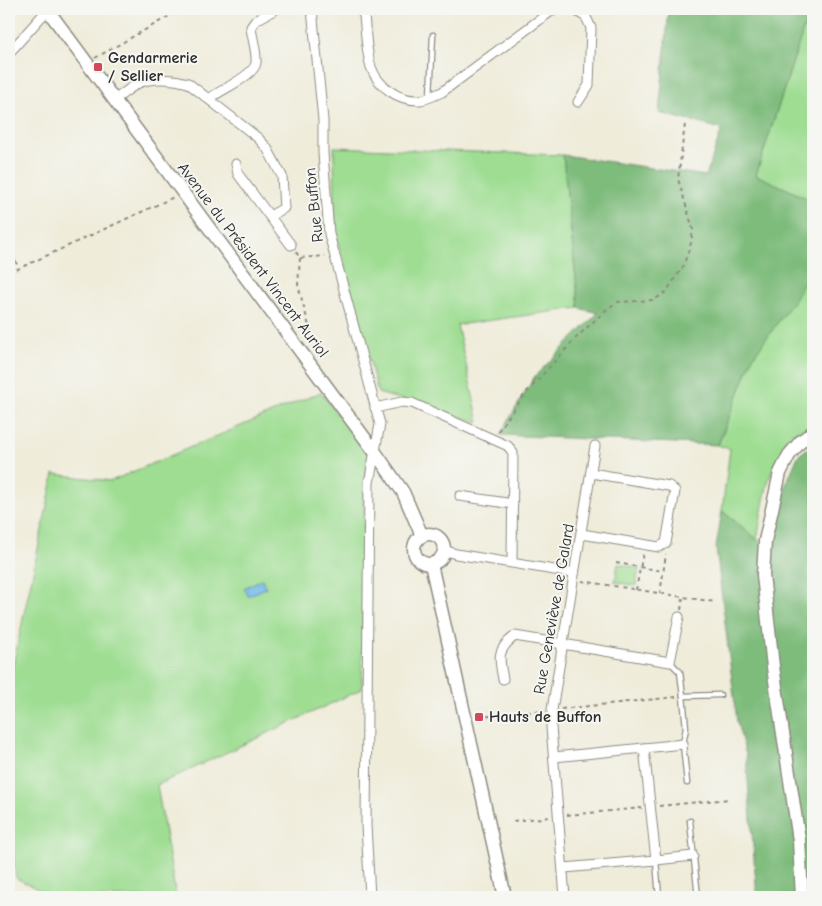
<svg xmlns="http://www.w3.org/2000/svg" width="822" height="906" font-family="'Comic Neue',sans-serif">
  <rect width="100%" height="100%" fill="#f6f6f2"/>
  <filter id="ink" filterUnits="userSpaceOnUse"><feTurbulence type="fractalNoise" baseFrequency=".02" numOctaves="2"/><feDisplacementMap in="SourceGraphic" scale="10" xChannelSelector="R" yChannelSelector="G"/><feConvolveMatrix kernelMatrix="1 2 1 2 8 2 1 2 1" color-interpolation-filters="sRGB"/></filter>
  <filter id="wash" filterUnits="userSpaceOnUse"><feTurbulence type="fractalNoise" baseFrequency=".0096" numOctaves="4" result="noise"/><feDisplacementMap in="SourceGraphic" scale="20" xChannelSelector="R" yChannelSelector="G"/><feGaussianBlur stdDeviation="1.12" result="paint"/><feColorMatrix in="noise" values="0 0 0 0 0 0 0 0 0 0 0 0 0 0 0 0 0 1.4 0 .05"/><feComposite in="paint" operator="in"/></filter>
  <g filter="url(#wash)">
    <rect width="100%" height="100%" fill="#efecda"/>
    <g fill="#9edd92" stroke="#64845e">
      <polygon points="810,9 813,9 813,201 756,175"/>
      <polygon points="334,147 563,155 579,308 457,325 479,422 378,393 335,231"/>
      <path d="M813 265V423C807 428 799 432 794 437 766 462 764 504 757 539L722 511 730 449 718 445 753 357 794 300Z"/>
      <polygon points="321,392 368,455 364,485 362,689 157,785 176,897 53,897 16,878 9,815 9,684 54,474 111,481"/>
      <polygon points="618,564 639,568 636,586 615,582"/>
    </g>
    <g fill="#7ebc7c" stroke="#547454">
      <polygon points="669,9 810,9 756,175 813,201 813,265 794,300 753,357 718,445 500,435 535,376 598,313 579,308 563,155 706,176 722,129 659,113"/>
      <polygon points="813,444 813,897 757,897 746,755 737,722 716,548 722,511 772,551 786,484 798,456"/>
    </g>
    <polygon fill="#70b9e8" stroke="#4e728a" points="262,579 266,588 248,596 244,588"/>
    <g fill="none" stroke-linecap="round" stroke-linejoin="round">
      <polyline stroke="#70b9e8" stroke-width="2.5" points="813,613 813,650"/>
    </g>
  </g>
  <g filter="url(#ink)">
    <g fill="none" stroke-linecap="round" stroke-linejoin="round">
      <g stroke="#8d8c82" stroke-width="7">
        <g id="service">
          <polyline points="430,96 433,35"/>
          <polyline points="670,662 680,672 683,696 720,695"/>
          <polyline points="683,696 686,728 683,744 687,783"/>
          <polyline points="690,821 698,897"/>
          <polyline points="656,860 659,897"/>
        </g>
      </g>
      <g stroke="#8d8c82" stroke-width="11">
        <g id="minor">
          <polyline points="312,9 323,120 323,153 329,234 380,424 369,483 366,825 370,897"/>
          <path d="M361 9 364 16C366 33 366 51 371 67 378 87 399 101 420 100 428 99 435 95 442 92L554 9"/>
          <polyline points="573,9 586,17 591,28 589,85 578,102"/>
          <polyline points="9,53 41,17 48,11"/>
          <path d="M209 99C220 90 254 76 256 63 257 51 252 38 251 27L256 20 276 9"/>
          <path d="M114 100C123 94 132 86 141 82 155 77 175 79 188 83L258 138 267 148 282 176 284 208 270 216"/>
          <polyline points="236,164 238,174 291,245"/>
          <polyline points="375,408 402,402 412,403 508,446 513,453 512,562"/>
          <polyline points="460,496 513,504"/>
          <polyline points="582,534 659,547 666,543 675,491 669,486 591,473"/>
          <polyline points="444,550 456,554 573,573"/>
          <path d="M503 679C499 658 496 650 515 636L670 662 679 617"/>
          <polyline points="644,748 683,744"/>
          <polyline points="554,757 644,748 656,860 564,868"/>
          <polyline points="656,860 693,856"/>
          <polyline points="565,897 551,727 552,710 595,446"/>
        </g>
      </g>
      <g stroke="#8d8c82" stroke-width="15">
        <g id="secondary">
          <polyline points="47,9 375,452 403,492 422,536"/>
          <circle cx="429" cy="549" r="15"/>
          <polyline points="431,564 505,897"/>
          <polyline points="802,897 799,840 773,667 763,575 765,541 780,473 789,455 801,441 813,432"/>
        </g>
      </g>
      <g stroke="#8d8c82" stroke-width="2" stroke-dasharray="4 4" stroke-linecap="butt">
        <polyline points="95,58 182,9"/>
        <polyline points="9,246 19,269"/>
        <polyline points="296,252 300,258 325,256"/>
        <polyline points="300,258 298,285 313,341"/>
        <polyline points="9,273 174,197"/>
        <polyline points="498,431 525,394 577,337 608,308 618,302 654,300 666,292 683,267 691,243 693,229 678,179 685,124"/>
        <polyline points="616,563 663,571"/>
        <polyline points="582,581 715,602"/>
        <polyline points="636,590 643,553"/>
        <polyline points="660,594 666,554"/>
        <polyline points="681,610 683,597"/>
        <polyline points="561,709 676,697"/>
        <polyline points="479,717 544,711"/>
        <polyline points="659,806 729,799"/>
        <polyline points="567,815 642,808"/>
        <polyline points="513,821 550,817"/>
      </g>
      <use href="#service" stroke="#fff" stroke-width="4.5"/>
      <use href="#minor" stroke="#fff" stroke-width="9"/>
      <use href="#secondary" stroke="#fff" stroke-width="12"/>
    </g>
  </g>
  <g fill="#d1495b" stroke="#f6f6f2" stroke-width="2">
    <rect x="93" y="62" width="10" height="10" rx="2.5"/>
    <rect x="474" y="712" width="10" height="10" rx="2.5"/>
  </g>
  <g text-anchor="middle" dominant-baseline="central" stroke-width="4" stroke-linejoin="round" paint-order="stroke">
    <g font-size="16" font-weight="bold" fill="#2b2b2b" stroke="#f6f6f2" text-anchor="start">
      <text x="108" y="58">Gendarmerie<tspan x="108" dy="18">/ Sellier</tspan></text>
      <text x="489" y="717">Hauts de Buffon</text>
    </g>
    <g font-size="16" fill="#2b2b2b" stroke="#f6f6f2">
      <text transform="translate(314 205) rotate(-96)">Rue Buffon</text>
      <text transform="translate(253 260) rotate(53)">Avenue du Président Vincent Auriol</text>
      <text transform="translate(554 609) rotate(-80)">Rue Geneviève de Galard</text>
    </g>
  </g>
  <rect width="822" height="906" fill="none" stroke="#f6f6f2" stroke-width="30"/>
</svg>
